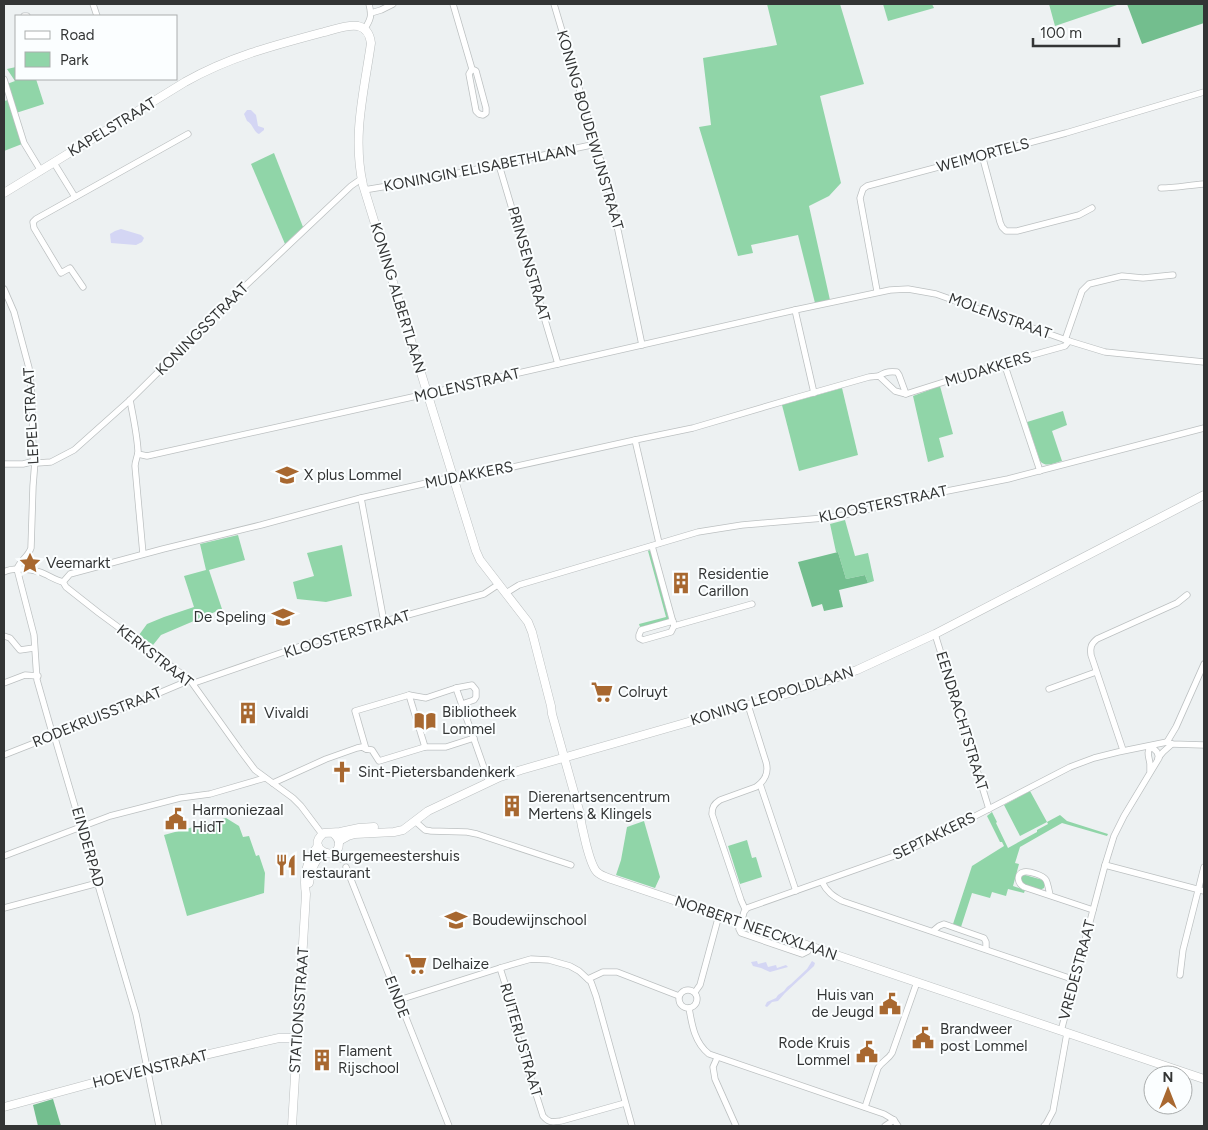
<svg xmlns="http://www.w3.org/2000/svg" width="1208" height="1130" font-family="Figtree,sans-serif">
  <rect width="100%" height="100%" fill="#edf1f2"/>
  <g fill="#90d5a8">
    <polygon points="767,4 840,4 864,84 820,96 841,183 829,196 809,206 830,300 815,303 798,235 751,245 753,253 738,256 699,127 711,125 703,58 777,45"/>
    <polygon points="883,4 932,4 934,8 888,21"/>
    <polygon points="1049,4 1120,4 1055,26"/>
    <polygon points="16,67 16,79 36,79 44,104 16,113 7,84 15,81 7,69"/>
    <polygon points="8,100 22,144 4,151 4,101"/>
    <polygon points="274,153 303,227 285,244 251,164"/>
    <polygon points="940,386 953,434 939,438 944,457 928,462 913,396"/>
    <polygon points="842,388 858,455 799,471 782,405"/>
    <path d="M1063 411 1067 425 1052 431 1062 461C1054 463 1046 468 1040 461L1027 422Z"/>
    <polygon points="845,520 855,556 868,553 874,581 868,583 865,575 846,579 838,552 836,552 830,524"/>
    <polygon points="238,535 245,560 209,570 222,609 161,635 153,645 139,635 147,624 164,617 194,607 184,576 206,570 200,544"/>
    <polygon points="342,545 352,596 326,602 297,599 293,582 314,576 307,553"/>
    <polygon points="649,550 650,551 652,555 669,620 640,627 639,624 666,617 648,551"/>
    <polygon points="1030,791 1047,822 1060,815 1067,821 1108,834 1107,836 1062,823 1020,847 1015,863 1019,864 1013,886 1025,890 1024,893 1008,889 1006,896 992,892 990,898 972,893 961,927 953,924 972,866 1004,846 1002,842 1000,842 987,816 992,812 997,822 996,823 1008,848 1037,832 1037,830 1048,824 1047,822 1020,836 1004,805"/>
    <polygon points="226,818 239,826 243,837 249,836 256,856 259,855 265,873 264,893 187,916 164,835"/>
    <polygon points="644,821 660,877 655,888 616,875 621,860 627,827"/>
    <polygon points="747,840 752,858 756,857 762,877 740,884 728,846"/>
    <polygon points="1025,875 1043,880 1045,884 1044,888 1040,890 1023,884 1020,879 1022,876"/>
  </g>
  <g fill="#73be8e">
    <polygon points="1127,4 1204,4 1204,23 1142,44"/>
    <polygon points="838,552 846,579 865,575 868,583 839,590 843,607 824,611 822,604 812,607 798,562"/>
    <polygon points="53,1099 61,1126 38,1126 33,1105"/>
  </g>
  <g fill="#d4d6f4">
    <path d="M247 110H251L256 115 258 126 264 128V130L259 134C253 131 253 124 247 121L244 114Z"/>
    <polygon points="121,229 141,235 144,238 142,242 136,245 111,243 110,234 115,231"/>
    <polygon points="757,961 758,964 766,962 768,967 776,965 777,968 786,965 788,967 770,972 761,968 753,966 751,962"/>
    <polygon points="812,961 815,963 814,966 785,993 778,1001 772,1002 767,1007 765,1006 767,1002 776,998 778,995 784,991 787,987 791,984 807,969"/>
  </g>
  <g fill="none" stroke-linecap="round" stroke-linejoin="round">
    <g stroke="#bcc0c1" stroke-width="7">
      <g id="street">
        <polyline points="93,4 97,16"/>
        <polyline points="453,4 472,69 476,71 486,108 486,113 483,115 479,114 476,111 469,74 472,69"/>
        <polyline points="554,4 610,192 642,345"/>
        <polyline points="371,13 381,10 393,4"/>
        <polyline points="24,16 27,16"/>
        <path d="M364 30C371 19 372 16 369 4"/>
        <polyline points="4,79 24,143 41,171"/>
        <polyline points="982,155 1000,222 1002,227 1006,231 1017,231 1079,215 1092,208"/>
        <polyline points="54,163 75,197"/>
        <polyline points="499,165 558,364"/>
        <path d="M1161 188C1176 188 1189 185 1204 184"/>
        <polyline points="364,190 430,179 596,144"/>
        <polyline points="83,287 70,268 61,273 34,228 33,222 36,219 188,134"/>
        <path d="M4 289 14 312 29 368 32 397 33 457 35 461 33 486 31 548C28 557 20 560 17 569"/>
        <polyline points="877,291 860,198 863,189 867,186 1066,133 1204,92"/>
        <polyline points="795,310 814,393"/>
        <polyline points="1065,340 1082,291 1089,284 1122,276 1143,278 1173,275"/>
        <polyline points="1004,363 1040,471"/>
        <path d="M879 376C884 372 890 371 897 372L899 375 906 394"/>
        <path d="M130 400C133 416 137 434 138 451 138 456 135 461 135 466L143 554"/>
        <polyline points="635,440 659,543"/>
        <polyline points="138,454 147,456 435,392 795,310 890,290 908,289 936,294 1069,341 1105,352 1204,362"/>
        <polyline points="4,464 23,464 35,461 37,463 51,462 74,450 130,400 242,289 351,186 361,179"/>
        <polyline points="361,498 384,622"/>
        <polyline points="652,546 674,626 752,604"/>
        <polyline points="17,569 34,635 37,680 51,729 54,735 136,1014 159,1126"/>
        <path d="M4 572C12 567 31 569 40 572 48 575 55 580 63 582L66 587 99 613 190 680 240 750 255 770 293 798 301 806 322 834"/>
        <polyline points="63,582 70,574 163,549 261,525 361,498 444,479 463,478 635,440 693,428 795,398 869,377 879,376 895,391 906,394 1004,363 1065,346 1069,341"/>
        <polyline points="506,593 519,585 698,532 742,525 824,518 844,515 937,493 1008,479 1204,428"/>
        <polyline points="673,621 641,630 639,635 639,638 643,640 671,632 674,626"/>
        <polyline points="935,634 989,809"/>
        <polyline points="4,636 10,638 20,650 34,648"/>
        <polyline points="4,683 25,675 38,676"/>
        <polyline points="194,683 327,637 484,594 499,584"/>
        <polyline points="456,688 426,698 409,695 355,711 366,749 372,750 379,761 425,747 446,747 474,738"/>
        <polyline points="1049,689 1096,672"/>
        <polyline points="409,695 425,747"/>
        <polyline points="462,704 474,700 476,697 476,690 472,685 456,688 489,782"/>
        <polyline points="1167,742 1176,727 1204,664"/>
        <path d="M1123 750 1091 655C1090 647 1091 644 1097 639L1177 603 1187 595"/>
        <polyline points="4,755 121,709 190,680"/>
        <polyline points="1158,758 1163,752 1172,744"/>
        <polyline points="273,783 326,759 357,748 362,747 366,749"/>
        <polyline points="760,784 796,891"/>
        <polyline points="416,822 425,830 431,831 467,832 477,834 571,865"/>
        <polyline points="336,851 341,859"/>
        <polyline points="4,856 110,816 180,798 210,794 265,778"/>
        <polyline points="1105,865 1204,891"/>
        <polyline points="346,867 449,1126"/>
        <path d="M822 882C827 892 833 896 842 901L1075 980"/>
        <path d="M1050 895C1049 891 1048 884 1046 880 1043 875 1029 871 1024 872 1015 874 1018 884 1024 887L1093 910"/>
        <polyline points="4,908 98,883"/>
        <path d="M745 909 741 900 712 814C712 807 714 804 720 800L756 787C765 781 769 772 766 762L748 705"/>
        <polyline points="739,922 739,929 741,933 802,954 808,951 810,946"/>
        <polyline points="741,923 744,912 747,908 897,855 921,844 1070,767 1094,758 1118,752 1167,742 1172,744 1204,745"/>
        <polyline points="933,931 939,926 944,924 984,938 986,942 986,949"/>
        <path d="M500 968 508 993 514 1027 518 1038 543 1116C549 1123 552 1122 561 1121L625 1103"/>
        <polyline points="1180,975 1183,950 1204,867"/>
        <polyline points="588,979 603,972 617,972 679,996"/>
        <circle cx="688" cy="999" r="9"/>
        <polyline points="695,992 700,985 719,915"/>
        <polyline points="399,1000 500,968 531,959 549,960 570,966 579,971 591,982 596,996 632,1126"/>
        <path d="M689 1008C692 1026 695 1043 709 1054L884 1114 894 1120 898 1126"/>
        <path d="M1061 1031 1105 865 1114 836 1124 816 1159 758 1157 752 1151 746C1146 753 1149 756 1150 764 1150 767 1150 770 1150 772"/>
        <polyline points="717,1058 713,1067 715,1079 736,1126"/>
        <path d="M865 1107 878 1068C882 1061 888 1060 892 1053L917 982"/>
        <polyline points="885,1126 894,1120"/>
        <polyline points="1044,1126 1046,1124 1053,1111 1067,1033"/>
      </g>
    </g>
    <g stroke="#bcc0c1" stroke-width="9">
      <g id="secondary">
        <path d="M4 193 185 82C229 57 275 45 324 32 333 30 347 24 358 26 366 28 370 35 371 43 364 92 352 136 363 185L476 551 480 560 528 622 532 632 551 706 552 714 579 810C581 823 589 864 597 872 601 876 606 877 611 879L1204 1079"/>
        <path d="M333 833C336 836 339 838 339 843 339 864 303 849 324 833L340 832 359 828 374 827"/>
        <polyline points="339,841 348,836 355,834 394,832 403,830 428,811 500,777 521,770 807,688 857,670 935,634 1204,495"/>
        <path d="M309 883C311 870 314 860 324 853"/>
        <polyline points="4,1107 148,1068 279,1038 297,1038"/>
        <path d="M292 1126 306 894C303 876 306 861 318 846"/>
      </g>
    </g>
    <use href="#street" stroke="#fff" stroke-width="5.5"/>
    <use href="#secondary" stroke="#fff" stroke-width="8"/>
  </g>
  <defs>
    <g id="school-bare" transform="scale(1.725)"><path d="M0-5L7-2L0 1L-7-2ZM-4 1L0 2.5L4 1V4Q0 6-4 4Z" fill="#a86830" stroke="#fbfeff" stroke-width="2.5" paint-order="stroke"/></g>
    <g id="sight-bare" transform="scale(1.725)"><path d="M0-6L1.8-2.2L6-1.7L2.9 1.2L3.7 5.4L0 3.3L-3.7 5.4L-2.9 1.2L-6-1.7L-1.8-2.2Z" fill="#a86830" stroke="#fbfeff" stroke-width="2.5" paint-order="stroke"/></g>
    <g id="building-bare" transform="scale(1.725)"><path d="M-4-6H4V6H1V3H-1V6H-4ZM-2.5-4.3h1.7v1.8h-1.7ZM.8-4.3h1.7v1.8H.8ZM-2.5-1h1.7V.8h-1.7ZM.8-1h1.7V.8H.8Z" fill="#a86830" stroke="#fbfeff" stroke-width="2.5" paint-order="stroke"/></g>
    <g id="supermarket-bare" transform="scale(1.725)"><path d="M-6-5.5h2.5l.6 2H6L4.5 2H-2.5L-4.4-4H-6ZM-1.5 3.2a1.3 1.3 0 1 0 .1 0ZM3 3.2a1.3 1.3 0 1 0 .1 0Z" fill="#a86830" stroke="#fbfeff" stroke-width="2.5" paint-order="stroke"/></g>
    <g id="library-bare" transform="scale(1.725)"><path d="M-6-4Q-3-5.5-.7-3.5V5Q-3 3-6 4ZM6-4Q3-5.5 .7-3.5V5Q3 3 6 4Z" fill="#a86830" stroke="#fbfeff" stroke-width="2.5" paint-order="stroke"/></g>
    <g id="church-bare" transform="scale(1.725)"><path d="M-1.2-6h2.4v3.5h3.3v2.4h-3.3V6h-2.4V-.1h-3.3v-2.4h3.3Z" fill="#a86830" stroke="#fbfeff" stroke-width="2.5" paint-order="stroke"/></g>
    <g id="civic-bare" transform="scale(1.725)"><path d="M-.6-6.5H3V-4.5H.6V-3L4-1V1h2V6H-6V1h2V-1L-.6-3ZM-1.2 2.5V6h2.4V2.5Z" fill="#a86830" stroke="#fbfeff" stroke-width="2.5" paint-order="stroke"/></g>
    <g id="restaurant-bare" transform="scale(1.725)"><path d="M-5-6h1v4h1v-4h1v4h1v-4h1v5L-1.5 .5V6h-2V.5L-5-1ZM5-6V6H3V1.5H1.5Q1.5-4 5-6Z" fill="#a86830" stroke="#fbfeff" stroke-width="2.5" paint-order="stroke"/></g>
  </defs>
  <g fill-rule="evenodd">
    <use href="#school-bare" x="287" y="475"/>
    <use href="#sight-bare" x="30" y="563"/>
    <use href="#building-bare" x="681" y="583"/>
    <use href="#school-bare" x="283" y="617"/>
    <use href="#supermarket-bare" x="602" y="692"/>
    <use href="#building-bare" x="248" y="713"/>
    <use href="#library-bare" x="425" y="721"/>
    <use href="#church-bare" x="342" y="772"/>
    <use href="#building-bare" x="512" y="806"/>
    <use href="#civic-bare" x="176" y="819"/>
    <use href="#restaurant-bare" x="286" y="865"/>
    <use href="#school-bare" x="456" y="920"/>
    <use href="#supermarket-bare" x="416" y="964"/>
    <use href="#civic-bare" x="890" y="1004"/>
    <use href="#civic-bare" x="923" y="1038"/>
    <use href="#civic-bare" x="867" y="1052"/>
    <use href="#building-bare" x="322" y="1060"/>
  </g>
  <g text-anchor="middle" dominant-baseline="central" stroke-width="4" stroke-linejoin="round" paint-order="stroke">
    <g font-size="15" fill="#333535" stroke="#fbfeff">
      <text transform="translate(112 127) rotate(-31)">KAPELSTRAAT</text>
      <text transform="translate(590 130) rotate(74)">KONING BOUDEWIJNSTRAAT</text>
      <text transform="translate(983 155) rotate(-15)">WEIMORTELS</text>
      <text transform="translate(480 168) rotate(-11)">KONINGIN ELISABETHLAAN</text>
      <text transform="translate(529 264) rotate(74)">PRINSENSTRAAT</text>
      <text transform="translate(398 298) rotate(73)">KONING ALBERTLAAN</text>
      <text transform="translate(1000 316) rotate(20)">MOLENSTRAAT</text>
      <text transform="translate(202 329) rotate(-45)">KONINGSSTRAAT</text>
      <text transform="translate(988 369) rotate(-17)">MUDAKKERS</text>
      <text transform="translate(467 385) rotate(-13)">MOLENSTRAAT</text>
      <text transform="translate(31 416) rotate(-93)">LEPELSTRAAT</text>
      <text transform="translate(469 475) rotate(-11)">MUDAKKERS</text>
      <text transform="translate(883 504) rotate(-12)">KLOOSTERSTRAAT</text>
      <text transform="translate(347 634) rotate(-17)">KLOOSTERSTRAAT</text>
      <text transform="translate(155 656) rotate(38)">KERKSTRAAT</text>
      <text transform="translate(772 696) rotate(-17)">KONING LEOPOLDLAAN</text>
      <text transform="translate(97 717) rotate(-22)">RODEKRUISSTRAAT</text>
      <text transform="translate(962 721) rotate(73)">EENDRACHTSTRAAT</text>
      <text transform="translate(934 836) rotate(-26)">SEPTAKKERS</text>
      <text transform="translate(88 847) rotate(74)">EINDERPAD</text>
      <text transform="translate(756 928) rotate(19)">NORBERT NEECKXLAAN</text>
      <text transform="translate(1077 970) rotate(-75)">VREDESTRAAT</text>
      <text transform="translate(397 997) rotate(69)">EINDE</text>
      <text transform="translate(299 1010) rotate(-86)">STATIONSSTRAAT</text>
      <text transform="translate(521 1040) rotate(74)">RUITERIJSTRAAT</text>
      <text transform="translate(150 1069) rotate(-14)">HOEVENSTRAAT</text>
    </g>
    <g font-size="15" fill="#333535" stroke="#fbfeff" text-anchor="start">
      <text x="304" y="475">X plus Lommel</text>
      <text x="46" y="563">Veemarkt</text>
      <text x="698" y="574">Residentie<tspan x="698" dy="17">Carillon</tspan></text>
      <text x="266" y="617" text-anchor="end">De Speling</text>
      <text x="618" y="692">Colruyt</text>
      <text x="442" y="712">Bibliotheek<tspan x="442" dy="17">Lommel</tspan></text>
      <text x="264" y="713">Vivaldi</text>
      <text x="358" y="772">Sint-Pietersbandenkerk</text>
      <text x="528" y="797">Dierenartsencentrum<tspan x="528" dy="17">Mertens &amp; Klingels</tspan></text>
      <text x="192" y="810">Harmoniezaal<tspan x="192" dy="17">HidT</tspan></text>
      <text x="302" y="856">Het Burgemeestershuis<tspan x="302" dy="17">restaurant</tspan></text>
      <text x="472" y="920">Boudewijnschool</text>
      <text x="432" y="964">Delhaize</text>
      <text x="874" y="995" text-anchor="end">Huis van<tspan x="874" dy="17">de Jeugd</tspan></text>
      <text x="940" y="1029">Brandweer<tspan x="940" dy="17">post Lommel</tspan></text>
      <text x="850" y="1043" text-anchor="end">Rode Kruis<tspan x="850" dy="17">Lommel</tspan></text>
      <text x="338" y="1051">Flament<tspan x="338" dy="17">Rijschool</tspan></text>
    </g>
  </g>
  <rect width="1208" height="1130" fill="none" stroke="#333535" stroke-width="10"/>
  <rect x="15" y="15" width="162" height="65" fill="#fbfeff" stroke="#abaeae"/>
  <rect x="25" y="31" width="25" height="8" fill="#ffffff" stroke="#abaeae"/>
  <text x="60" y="40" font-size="15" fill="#333535">Road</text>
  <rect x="25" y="52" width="25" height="15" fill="#90d5a8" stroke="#abaeae"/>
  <text x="60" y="65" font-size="15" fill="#333535">Park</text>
  <g transform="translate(1168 1090)"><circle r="24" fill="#fbfeff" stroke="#abaeae"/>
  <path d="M0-4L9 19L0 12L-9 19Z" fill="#a86830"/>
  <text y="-8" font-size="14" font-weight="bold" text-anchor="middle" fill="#333535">N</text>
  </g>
  <path d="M1033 38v8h86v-8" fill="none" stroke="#333535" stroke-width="2.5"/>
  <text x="1040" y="38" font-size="15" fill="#333535" stroke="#fbfeff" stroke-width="4" paint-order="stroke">100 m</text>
</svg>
